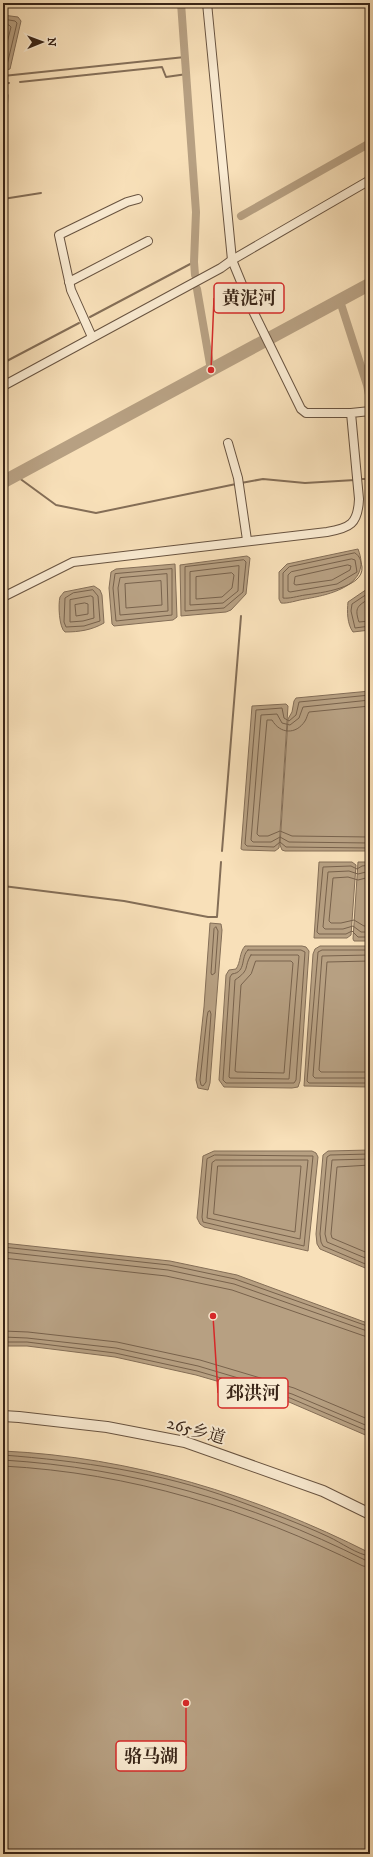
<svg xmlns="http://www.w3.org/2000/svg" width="373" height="1857" font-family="'IM FELL DW Pica','Noto Serif SC',serif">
  <rect width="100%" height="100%" fill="#f8e0b9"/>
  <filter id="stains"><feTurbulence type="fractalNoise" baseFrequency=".005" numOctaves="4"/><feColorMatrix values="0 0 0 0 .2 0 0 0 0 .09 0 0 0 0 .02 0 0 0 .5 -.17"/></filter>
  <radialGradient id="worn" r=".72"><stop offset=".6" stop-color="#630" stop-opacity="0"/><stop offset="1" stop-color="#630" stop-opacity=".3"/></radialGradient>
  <g fill="#b7a082" stroke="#846e57">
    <polygon points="3,15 18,17 21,21 10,69 3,71"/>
    <polygon points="3,91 6,91 8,95 6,129 3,132"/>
    <path d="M358 549C373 586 328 595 305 599 298 600 287 604 281 603L279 599V572L287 564Z"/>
    <polygon points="247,556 250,558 246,594 231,610 226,612 181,616 180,565"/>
    <polygon points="175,564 177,617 173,620 114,626 112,624 109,588 111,572 116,569"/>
    <path d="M94 586 100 590 102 595 104 623C92 630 79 632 65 632 59 628 58 604 60 597 61 595 63 594 64 592Z"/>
    <path d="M370 587V630L353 632C347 624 347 611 348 602Z"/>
    <polygon points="370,691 370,851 285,851 282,850 280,845 288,719 292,712 294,701 296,698"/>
    <polygon points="286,704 288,706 279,848 275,851 243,850 241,849 252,706"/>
    <polygon points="319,862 352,862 356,865 351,935 347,938 314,938"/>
    <polygon points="358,862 370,862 370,941 354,941 353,939"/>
    <polygon points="210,923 221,924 222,930 210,1083 208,1090 198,1088 196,1080 204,1007"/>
    <path d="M245 946H302L306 947 309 951 300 1081 298 1087 292 1088 224 1087 219 1080 226 975 229 970 236 969C241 962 239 953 245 946Z"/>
    <polygon points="320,946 370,946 370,1087 304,1086 313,954 315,949"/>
    <polygon points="370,1150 370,1270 320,1249 317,1244 316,1234 323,1155 328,1151"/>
    <polygon points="214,1151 312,1151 316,1153 318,1157 308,1251 204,1227 200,1224 197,1218 203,1156"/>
    <polygon points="3,1243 170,1261 237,1275 370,1324 370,1437 289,1402 196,1375 115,1357 27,1346 3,1346"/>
    <path d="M3 1451C132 1457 255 1495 370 1553V1854H3Z"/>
  </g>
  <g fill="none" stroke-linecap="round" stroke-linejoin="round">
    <g stroke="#78624c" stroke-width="1">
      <polyline points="3,19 15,21 17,23 7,65 3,67"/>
      <polyline points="3,24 9,25 11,27 3,59"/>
      <path d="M355 553C360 556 361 561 362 567 364 588 320 593 305 595 298 596 289 599 283 598V573L289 567Z"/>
      <polygon points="352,559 355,560 357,572 337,584 290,592 288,591 288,575 291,572"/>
      <polygon points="244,560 246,562 243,592 224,608 185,611 185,567"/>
      <polygon points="348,565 351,566 350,570 332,580 296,585 294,584 295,577"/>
      <polygon points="239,566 238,591 223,603 190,605 190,572"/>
      <polygon points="172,569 172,615 116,621 113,588 115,574"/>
      <polygon points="232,573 234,575 232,588 222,597 196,599 196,577"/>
      <polygon points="167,574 168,611 120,615 118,588 120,578"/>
      <polygon points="161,581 162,605 126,608 125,584"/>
      <polygon points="93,590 98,596 100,621 84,626 66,627 64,622 65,598 73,593"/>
      <polyline points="370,592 352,604 351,611 355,628 370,626"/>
      <polygon points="91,596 93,597 94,618 83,621 70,622 70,600"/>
      <path d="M370 598C358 606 354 607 359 622L370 621"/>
      <polygon points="85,603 88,604 88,614 76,616 75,605"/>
      <polyline points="370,695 299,702 296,715 289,721 284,718 282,708 256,710 245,844 247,846 274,847 280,842 286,847 370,848"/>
      <polyline points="370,700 303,707 299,718 290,725 282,723 277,714 261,715 251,840 253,842 271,842 280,837 289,842 370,843"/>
      <path d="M370 706 309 712C307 715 307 718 305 721 296 735 280 734 272 720H267L257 834 259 836H268L280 831 292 836 370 837"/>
      <polyline points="370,865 362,866 357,869 351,866 323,867 317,932 319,934 346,934 352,931 358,937 370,937"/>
      <polyline points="370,871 358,874 349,871 328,872 323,927 325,929 343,929 353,926 361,932 370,932"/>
      <polyline points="370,877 358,880 348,877 333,878 329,921 331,923 341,923 354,920 364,926 370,926"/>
      <polygon points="216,927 218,931 215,973 212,975 211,973 214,929"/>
      <path d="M248 950H301L305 952 296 1080 294 1083H226L223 1080 230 977 232 974C247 972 240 957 248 950Z"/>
      <polyline points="370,950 322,950 318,952 307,1081 309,1083 370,1083"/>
      <path d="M251 955H298L299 956 289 1079 230 1078 229 1077 235 980C251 969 243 968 251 955Z"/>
      <polyline points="370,955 322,956 313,1076 315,1078 370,1078"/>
      <polygon points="256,961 291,961 293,963 284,1073 237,1072 235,1071 241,985 251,974"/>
      <polyline points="370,961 327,962 319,1070 321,1072 370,1072"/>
      <polygon points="210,1011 211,1014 206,1082 203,1086 201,1085 200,1080 207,1017 208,1012"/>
      <polyline points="370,1154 330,1155 327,1157 320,1234 321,1242 323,1246 370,1266"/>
      <polygon points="215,1155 313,1156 304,1246 203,1222 202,1217 207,1159"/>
      <polyline points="370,1159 332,1160 325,1234 327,1242 370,1260"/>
      <polygon points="216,1160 308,1160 300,1239 207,1218 212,1163"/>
      <polyline points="370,1165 337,1167 331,1234 332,1238 370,1254"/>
      <polygon points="218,1166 301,1166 295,1232 214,1214"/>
      <polyline points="3,1247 169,1265 235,1279 370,1327"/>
      <polyline points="3,1252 168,1270 234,1284 370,1332"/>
      <polyline points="3,1258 166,1276 232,1290 370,1338"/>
      <polyline points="3,1331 28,1332 117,1342 200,1360 294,1388 370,1420"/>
      <polyline points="3,1337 27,1338 116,1348 198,1366 292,1394 370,1427"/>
      <polyline points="3,1342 27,1342 115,1353 197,1371 290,1398 370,1432"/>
      <path d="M3 1455C80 1461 160 1472 233 1499 265 1511 297 1522 329 1537 340 1542 358 1555 370 1556"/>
      <path d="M3 1460C133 1468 249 1502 365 1560L370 1561"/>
      <path d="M3 1466C132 1473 248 1509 363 1566L370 1567"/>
    </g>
    <g stroke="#846e57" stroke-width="2">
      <polyline points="3,76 185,57"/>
      <polyline points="20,82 162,67 166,77 187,74"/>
      <polyline points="3,84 9,83"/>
      <polyline points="3,199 41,193"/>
      <polyline points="90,317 194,262"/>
      <polyline points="3,363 79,323"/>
      <polyline points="15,475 56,505 96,513 236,484"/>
      <polyline points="360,479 370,479"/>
      <polyline points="241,483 263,479 305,483 355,480"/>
      <polyline points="222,851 241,616"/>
      <polyline points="3,886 124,901 208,917 217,917 221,862"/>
    </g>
    <g stroke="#b7a082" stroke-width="8">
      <polyline points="181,3 196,212 194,262 195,275"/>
      <polyline points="241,216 370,143"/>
      <polyline points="197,289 211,370"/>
      <polyline points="340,301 367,385 370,400"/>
    </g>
    <polyline stroke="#b7a082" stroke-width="13" points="3,482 370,284"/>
    <g stroke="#685340" stroke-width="10">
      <g id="minor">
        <polyline points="207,3 232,260 253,311 301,409 306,413 351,413"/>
        <polyline points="69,282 148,241"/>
        <polyline points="92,337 71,290 59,235 127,202 138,199"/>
        <polyline points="3,386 221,268 232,260 370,180"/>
        <polyline points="228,443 238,478 247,540"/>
        <path d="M3 597 73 562 327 532C350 528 358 524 359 499L351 413 370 411"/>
      </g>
    </g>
    <g stroke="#685340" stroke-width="12">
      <polyline id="tertiary" points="3,1416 19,1417 107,1427 185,1442 323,1491 370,1514"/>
    </g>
    <use href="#minor" stroke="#faebd2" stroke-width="8"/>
    <use href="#tertiary" stroke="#faebd2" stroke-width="10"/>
  </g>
  <g text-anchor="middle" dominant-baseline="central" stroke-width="4" stroke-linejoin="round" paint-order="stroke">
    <g font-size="17" fill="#382417" stroke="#faebd2">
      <text transform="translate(196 1431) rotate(16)">265乡道</text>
    </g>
  </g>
  <path fill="none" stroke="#d62828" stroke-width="1.5" d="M211 370L214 298M213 1316L218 1393M186 1703L186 1756"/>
  <g fill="#d62828" stroke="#faebd2" stroke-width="1.5">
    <circle cx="211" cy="370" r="4"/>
    <circle cx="213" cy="1316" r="4"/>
    <circle cx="186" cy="1703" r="4"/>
  </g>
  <g fill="#faebd2" stroke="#d62828" stroke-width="1.5">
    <rect x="214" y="283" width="70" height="30" rx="4"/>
    <rect x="218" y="1378" width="70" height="30" rx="4"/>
    <rect x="116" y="1741" width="70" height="30" rx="4"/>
  </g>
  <g font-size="18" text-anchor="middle" font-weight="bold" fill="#382417">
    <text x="249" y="304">黄泥河</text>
    <text x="253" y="1399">邳洪河</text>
    <text x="151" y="1762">骆马湖</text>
  </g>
  <rect width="373" height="1857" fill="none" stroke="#f8e0b9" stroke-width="16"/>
  <rect x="4" y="4" width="365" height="1849" fill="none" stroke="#382417" stroke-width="2"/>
  <rect x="8" y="8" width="357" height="1841" fill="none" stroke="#382417"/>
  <g transform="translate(42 42) rotate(89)" stroke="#faebd2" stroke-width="3" paint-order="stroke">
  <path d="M0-3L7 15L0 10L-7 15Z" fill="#382417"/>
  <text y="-6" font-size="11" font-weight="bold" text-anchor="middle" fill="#382417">N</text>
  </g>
  <rect width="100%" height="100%" filter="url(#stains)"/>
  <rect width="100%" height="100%" fill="url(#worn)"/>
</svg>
